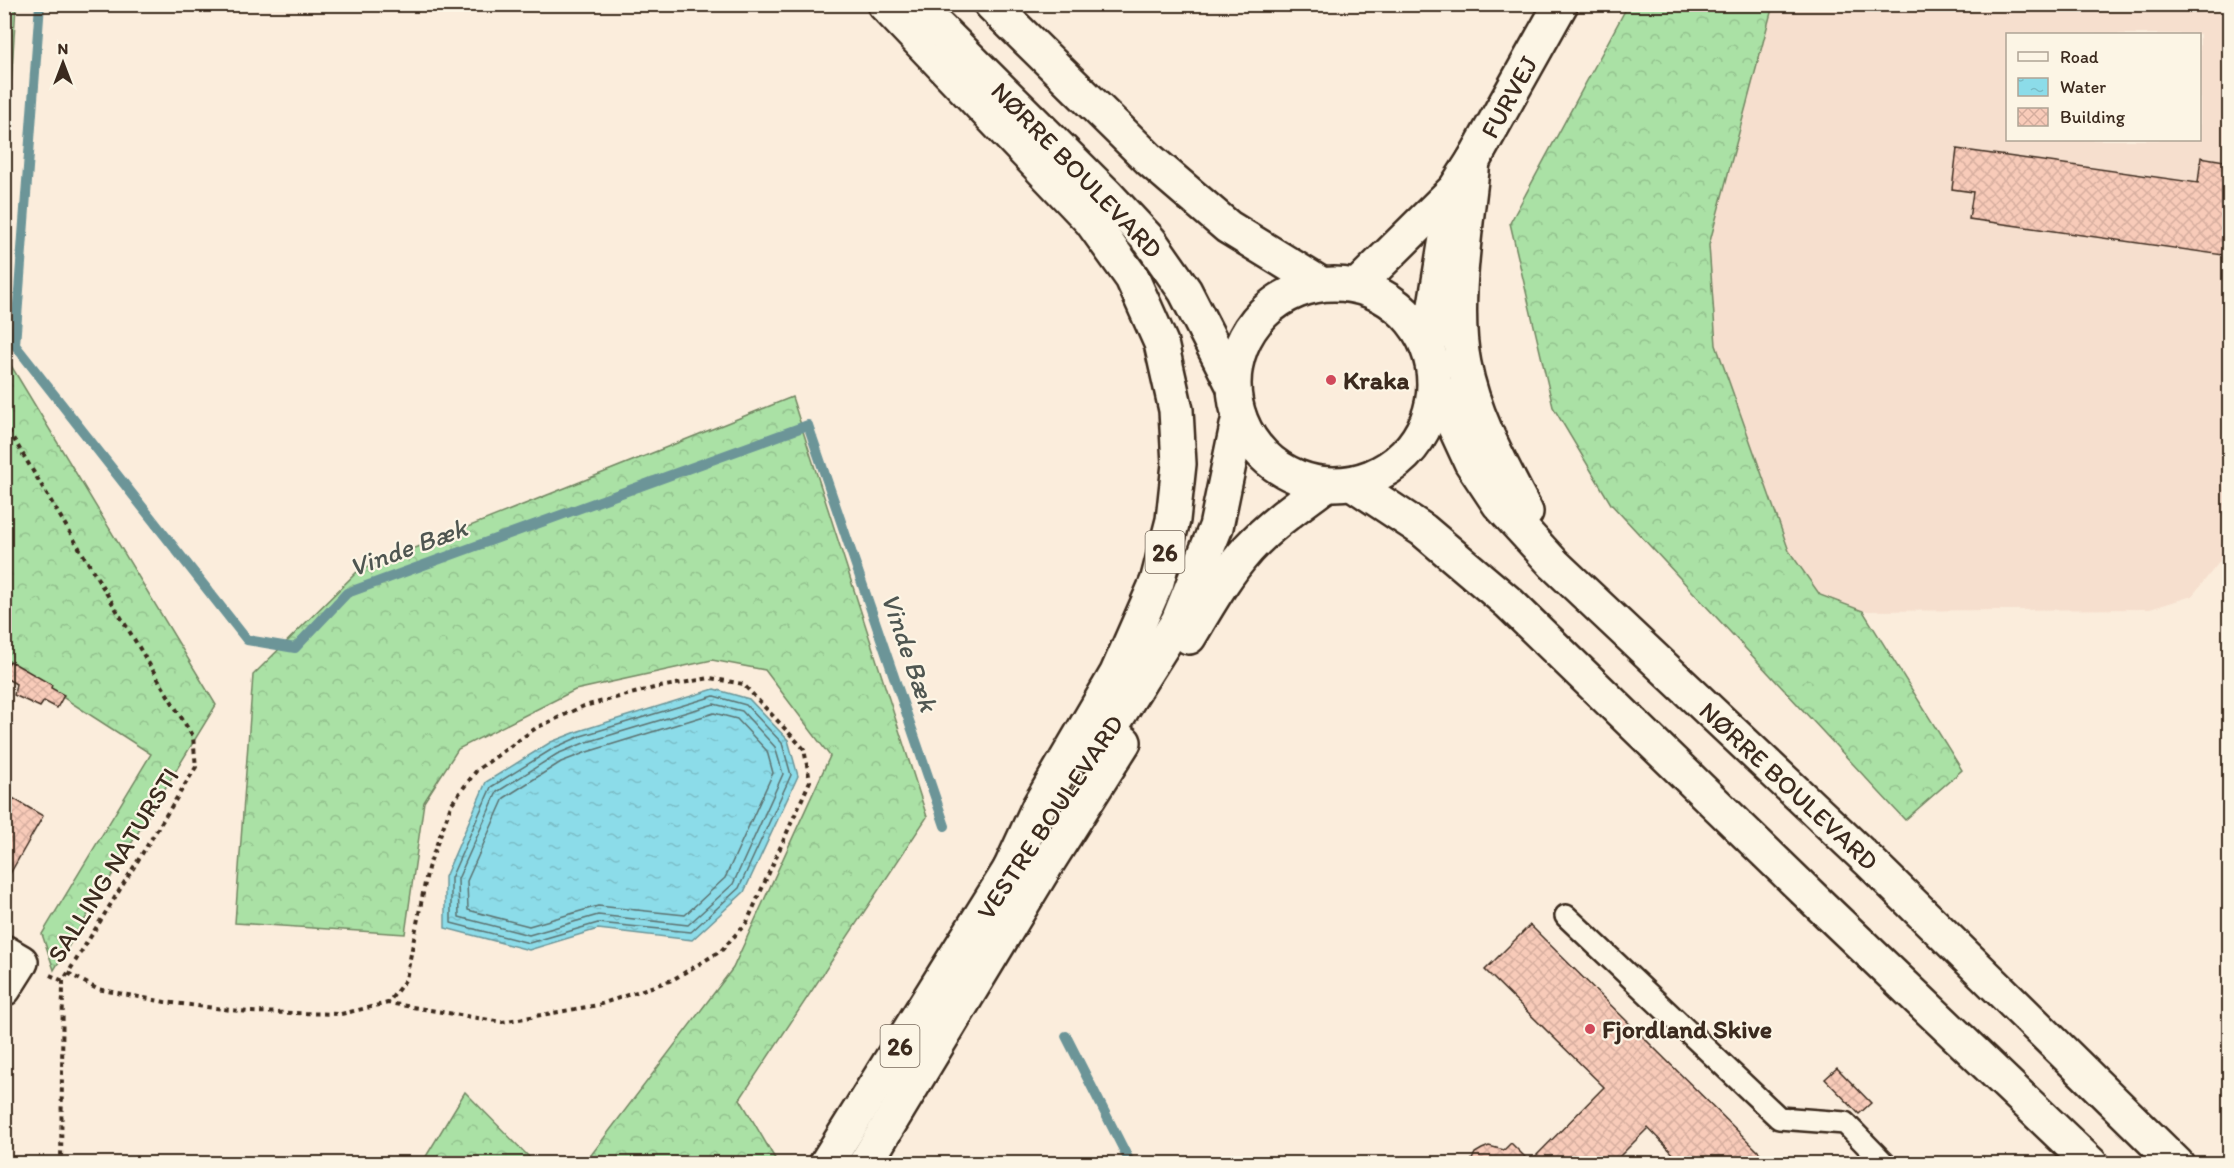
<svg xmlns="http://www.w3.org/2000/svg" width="2234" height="1168" font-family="Itim,sans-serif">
  <defs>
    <pattern id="forest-crowns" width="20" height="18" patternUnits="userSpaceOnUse" patternTransform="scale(1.5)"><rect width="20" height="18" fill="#aae1a5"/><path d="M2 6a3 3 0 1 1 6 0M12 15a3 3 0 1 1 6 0" fill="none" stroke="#93c18e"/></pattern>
    <pattern id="water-ripples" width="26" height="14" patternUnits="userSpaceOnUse" patternTransform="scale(1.5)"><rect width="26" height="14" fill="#8cdce9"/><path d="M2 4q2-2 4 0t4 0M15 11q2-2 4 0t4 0" fill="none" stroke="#7abdc7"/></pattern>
    <pattern id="building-cross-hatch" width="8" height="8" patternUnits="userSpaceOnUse" patternTransform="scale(1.5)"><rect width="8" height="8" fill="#f8cbb9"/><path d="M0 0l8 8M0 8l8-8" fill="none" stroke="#d6ae9f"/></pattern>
  </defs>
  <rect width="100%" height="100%" fill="#fbeddc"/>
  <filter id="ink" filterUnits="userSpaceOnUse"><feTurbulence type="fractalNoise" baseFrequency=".0167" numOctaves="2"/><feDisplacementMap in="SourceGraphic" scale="12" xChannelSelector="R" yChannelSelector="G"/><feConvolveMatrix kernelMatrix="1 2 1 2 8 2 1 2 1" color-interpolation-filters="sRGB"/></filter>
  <g filter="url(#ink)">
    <path fill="#f6dfce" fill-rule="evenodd" d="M1773 5H2229V550L2192 596 2150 609 1863 611 1820 595 1789 551 1716 345 1709 245ZM2008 34H2200V140H2008Z"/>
    <g fill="url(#forest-crowns)" stroke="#728662" stroke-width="1.5">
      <polygon points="5,4 16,5 5,184 4,5"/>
      <polygon points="1628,5 1773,5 1709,245 1716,345 1789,551 1820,595 1863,611 1962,770 1905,820 1611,504 1553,407 1510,223"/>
      <polygon points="4,354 216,705 54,970 42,934 151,754 5,660"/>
      <polygon points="792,397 927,817 740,1099 777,1162 776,1163 585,1163 733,968 830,756 765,670 712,660 575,690 458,749 424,802 405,934 235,923 253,675 358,571"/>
      <polygon points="465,1092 535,1163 422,1163"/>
    </g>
    <polygon fill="url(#water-ripples)" stroke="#6c9598" stroke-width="1.5" points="714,689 749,699 788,740 798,776 744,892 692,940 598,929 529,950 445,928 445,877 486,782 551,742 579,731"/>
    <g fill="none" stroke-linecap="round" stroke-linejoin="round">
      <g stroke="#5b716f" stroke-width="1.5">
        <polygon points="714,696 746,705 782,743 791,775 739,888 691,932 598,923 529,943 451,923 451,878 491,787 554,748 581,736"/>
        <polygon points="714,704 742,711 775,747 783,774 733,884 688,925 598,915 529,935 459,917 458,879 497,792 557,754 584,743"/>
        <polygon points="714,713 737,719 767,751 773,773 725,878 685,915 598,906 529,926 468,910 467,881 504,798 561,762 587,752"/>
      </g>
      <g stroke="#6c9598" stroke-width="10">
        <polyline points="40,4 15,345 247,640 295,648 347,593 808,425 945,826"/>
        <polyline points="1066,1036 1131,1164"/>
      </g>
    </g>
    <g fill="url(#building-cross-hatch)" stroke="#3b2a1e" stroke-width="1.5">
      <polygon points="2202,4 2230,4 2230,8"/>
      <polygon points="1957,149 2198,183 2201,157 2230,162 2230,256 1969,219 1973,192 1952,189"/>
      <polygon points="10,661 52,685 51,688 64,695 57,708 44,701 40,707 14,695 16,684 4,677 4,672"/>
      <polygon points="4,793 43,816 7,879 4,877"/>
      <polygon points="1530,925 1771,1164 1683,1164 1648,1128 1612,1164 1470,1164 1475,1153 1482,1149 1489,1146 1504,1150 1511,1143 1530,1162 1604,1087 1485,970"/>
      <polygon points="1837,1068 1871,1103 1859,1114 1825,1079"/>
    </g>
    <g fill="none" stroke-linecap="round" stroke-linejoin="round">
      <g stroke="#3b2a1e" stroke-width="26">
        <polyline id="lane" points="1566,916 1779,1118 1845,1123 1885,1164"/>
      </g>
      <g stroke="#3b2a1e" stroke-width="38">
        <polyline id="street" points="4,952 21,962 4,989"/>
      </g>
      <g stroke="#3b2a1e" stroke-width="38">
        <g id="secondary">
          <path d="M1473 161C1467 222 1452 305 1464 364 1474 417 1501 464 1526 512"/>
          <polyline points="1357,286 1455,189 1473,161 1561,4"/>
          <polyline points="1428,348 1448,226"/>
          <polyline points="1435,384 1471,462 1499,504 1554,564 1870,862 2177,1164"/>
          <polyline points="1352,483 1423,530 1509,603 1822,907 2091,1164"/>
        </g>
      </g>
      <g stroke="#3b2a1e" stroke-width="38">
        <g id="primary">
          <polyline points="884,4 1091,221 1132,278 1161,343 1176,410 1179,464 1173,520 1157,582 1117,673 1039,806 1010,869"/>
          <polyline points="915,4 1107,195 1150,241 1185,291 1233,385"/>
          <polyline points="991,4 1150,160 1228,227 1321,284"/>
          <circle cx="1334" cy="384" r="100"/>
          <path d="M1189 637C1207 607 1225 575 1248 549 1271 524 1300 504 1327 484"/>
          <polyline points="1093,756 1178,621 1216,527 1239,416"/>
          <polyline points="826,1164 1010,869 1026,852"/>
          <polyline points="865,1164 1045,867 1124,742"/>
        </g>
      </g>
      <g stroke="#3b2a1e" stroke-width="4" stroke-dasharray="4.5 4.5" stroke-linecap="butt">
        <polyline points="4,423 193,737 196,767 63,981 61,1164"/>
        <polyline points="68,973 97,989 165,1002 248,1012 341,1014 388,1003 406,979 428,868 452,803 477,770 536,728 584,706 654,688 710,678 743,684 804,749 810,781 747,922 721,951 672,980 598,1005 502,1022 388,1003"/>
        <polyline points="50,975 63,981"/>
      </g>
      <use href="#lane" stroke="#fcf5e5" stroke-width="21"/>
      <use href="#street" stroke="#fcf5e5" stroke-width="33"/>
      <use href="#secondary" stroke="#fcf5e5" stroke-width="33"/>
      <use href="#primary" stroke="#fcf5e5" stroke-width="33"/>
    </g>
  </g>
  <g fill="#d1495b" stroke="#fcf5e5" stroke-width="2">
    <circle cx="1331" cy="380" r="6"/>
    <circle cx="1590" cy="1029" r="6"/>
  </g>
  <g text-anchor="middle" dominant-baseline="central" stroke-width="4.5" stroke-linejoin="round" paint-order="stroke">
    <g fill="#fcf5e5" stroke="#75675a" stroke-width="1.5">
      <rect x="1145.5" y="531" width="39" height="42" rx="4.5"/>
      <rect x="880.5" y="1025" width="39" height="42" rx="4.5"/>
    </g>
    <g font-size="24" font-weight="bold" fill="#3b2a1e">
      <text x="1165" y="552">26</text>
      <text x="900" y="1046">26</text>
    </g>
    <g font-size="26" fill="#3b2a1e" stroke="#fcf5e5">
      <text transform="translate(1509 97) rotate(-61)">FURVEJ</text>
      <text transform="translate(1077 170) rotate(46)">NØRRE BOULEVARD</text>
      <text transform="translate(1789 786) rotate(43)">NØRRE BOULEVARD</text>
      <text transform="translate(1050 817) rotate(-56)">VESTRE BOULEVARD</text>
      <text transform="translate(113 865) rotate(-58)">SALLING NATURSTI</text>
    </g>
    <g font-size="26" font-weight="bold" fill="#3b2a1e" stroke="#fcf5e5" text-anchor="start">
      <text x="1343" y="380">Kraka</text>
      <text x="1602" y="1029">Fjordland Skive</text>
    </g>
    <g font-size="27" font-style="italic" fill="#4f5651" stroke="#fcf5e5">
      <text transform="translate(408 547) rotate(-20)">Vinde Bæk</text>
      <text transform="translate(910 652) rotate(71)">Vinde Bæk</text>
    </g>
  </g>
  <rect width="2234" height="1168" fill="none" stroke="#fcf5e5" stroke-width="24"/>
  <rect x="12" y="12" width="2210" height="1144" fill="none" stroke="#3b2a1e" stroke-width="2" filter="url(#ink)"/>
  <rect x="2006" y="33" width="195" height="108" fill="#fcf5e5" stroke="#afa495" stroke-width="1.5"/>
  <rect x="2018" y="52" width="30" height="9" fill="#fcf5e5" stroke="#afa495" stroke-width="1.5"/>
  <text x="2060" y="63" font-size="18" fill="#3b2a1e">Road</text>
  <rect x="2018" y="78" width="30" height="18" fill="url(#water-ripples)" stroke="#afa495" stroke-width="1.5"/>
  <text x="2060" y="93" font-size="18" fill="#3b2a1e">Water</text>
  <rect x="2018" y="108" width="30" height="18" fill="url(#building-cross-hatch)" stroke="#afa495" stroke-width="1.5"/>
  <text x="2060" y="123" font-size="18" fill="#3b2a1e">Building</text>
  <g transform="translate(63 63)" stroke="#fcf5e5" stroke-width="4.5" paint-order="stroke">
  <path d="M0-4.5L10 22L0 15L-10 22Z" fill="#3b2a1e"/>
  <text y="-9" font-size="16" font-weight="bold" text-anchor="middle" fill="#3b2a1e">N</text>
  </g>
</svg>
